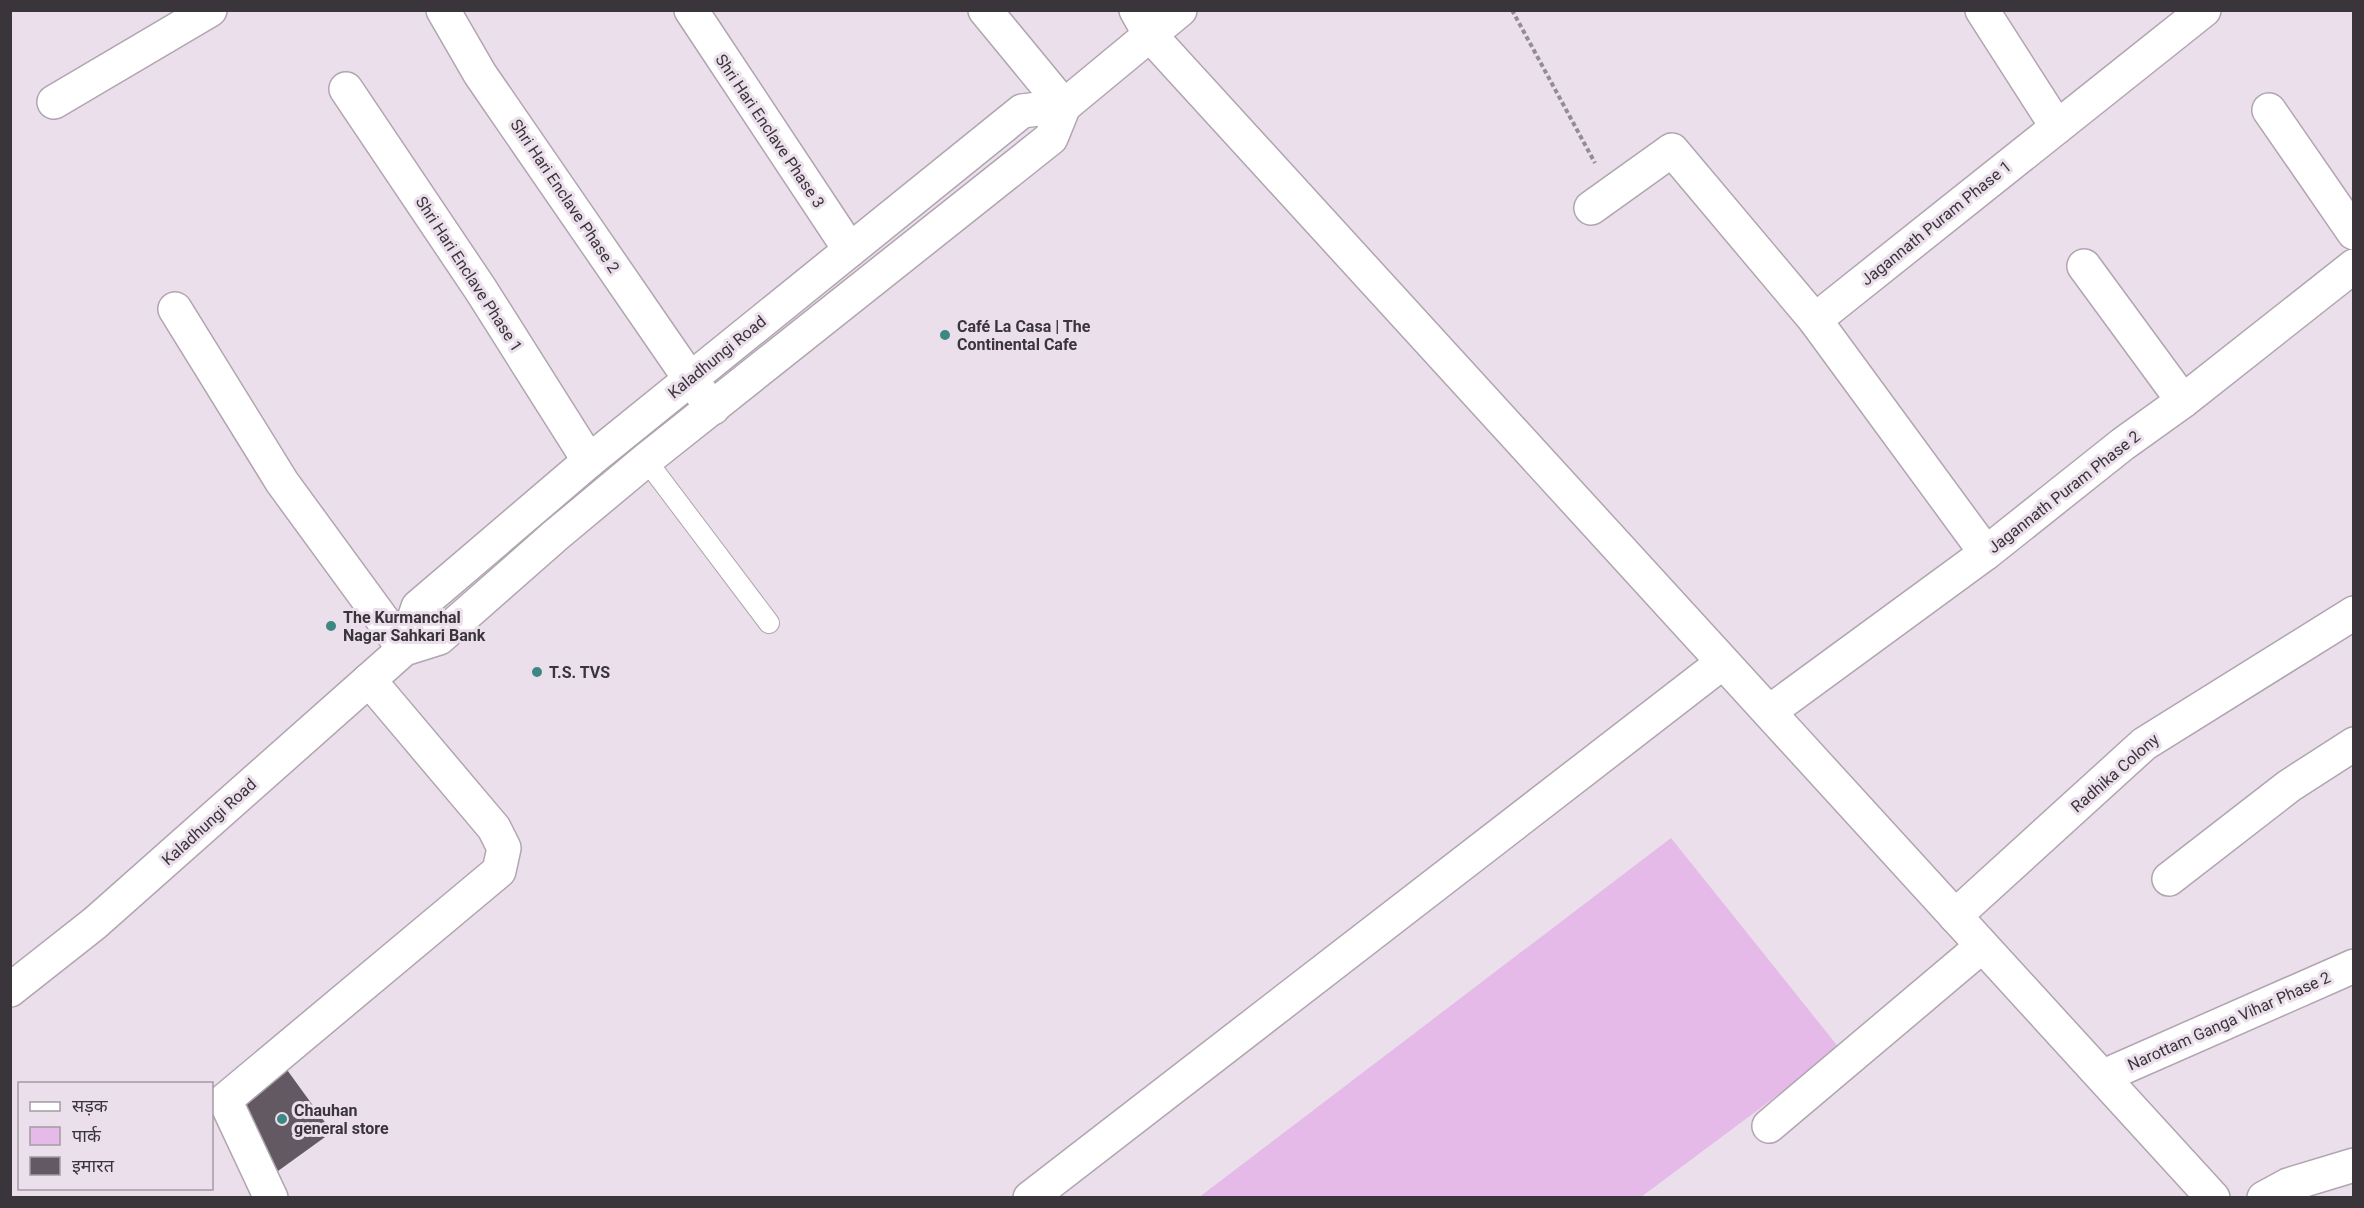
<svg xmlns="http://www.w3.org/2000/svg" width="2364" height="1208" font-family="Roboto,'Noto Sans Devanagari',sans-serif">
  <rect width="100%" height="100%" fill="#eadfeb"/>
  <polygon fill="#e5bae9" points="1671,838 1840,1049 1641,1197 1198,1198"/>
  <polygon fill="#625963" points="285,1067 332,1132 278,1171 231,1106"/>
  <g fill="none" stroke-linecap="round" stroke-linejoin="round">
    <g stroke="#b0a5b0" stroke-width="22">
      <polyline id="service" points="646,460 769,623"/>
    </g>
    <g stroke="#b0a5b0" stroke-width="36">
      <g id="minor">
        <polyline points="443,10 480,74 690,379 713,408"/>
        <polyline points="691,10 850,250"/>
        <polyline points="985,10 1064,106"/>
        <polyline points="1136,10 1150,35 2213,1198"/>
        <polyline points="1982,10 2057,127"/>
        <polyline points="346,89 481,290 589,461"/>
        <polyline points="54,102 210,10"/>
        <polyline points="2269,110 2354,233"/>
        <polyline points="1591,208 1672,150 1815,320 1986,553"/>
        <polyline points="2084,266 2183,401"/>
        <polyline points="175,309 282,482 404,649"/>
        <polyline points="1815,320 2204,10"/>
        <polyline points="1769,712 1986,553 2123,444 2183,401 2354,266"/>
        <polyline points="2169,879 2289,786 2354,744"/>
        <polyline points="1955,916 2144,744 2354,613"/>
        <polyline points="2104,1076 2354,966"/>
        <polyline points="1769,1126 1981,947"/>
        <polyline points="271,1198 225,1100 499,871 504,848 494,828 369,680"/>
        <polyline points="1030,1198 1722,663"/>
        <polyline points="2264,1198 2288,1185 2354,1165"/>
      </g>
    </g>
    <g stroke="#b0a5b0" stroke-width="36">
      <g id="primary">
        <polyline points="404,649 418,607 589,461 1022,111 1064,106"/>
        <polyline points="10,990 95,923 404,649 439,638 556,535 646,460 1051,138 1064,106 1180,10"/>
      </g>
    </g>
    <polyline stroke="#948c94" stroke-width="4" stroke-dasharray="4.5 3" stroke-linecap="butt" points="1512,10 1595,163"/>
    <use href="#service" stroke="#fff" stroke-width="20"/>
    <use href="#minor" stroke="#fff" stroke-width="33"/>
    <use href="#primary" stroke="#fff" stroke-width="33"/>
  </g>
  <g fill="#3f8783" stroke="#eadfeb" stroke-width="2">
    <circle cx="945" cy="335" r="6"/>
    <circle cx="331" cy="626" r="6"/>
    <circle cx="537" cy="672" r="6"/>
    <circle cx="282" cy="1119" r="6"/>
  </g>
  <g text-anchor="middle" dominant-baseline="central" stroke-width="6" stroke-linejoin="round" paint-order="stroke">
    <g font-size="16" fill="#3a353a" stroke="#eadfeb">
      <text transform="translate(770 131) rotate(56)">Shri Hari Enclave Phase 3</text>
      <text transform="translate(565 196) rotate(56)">Shri Hari Enclave Phase 2</text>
      <text transform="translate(1936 223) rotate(-39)">Jagannath Puram Phase 1</text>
      <text transform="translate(469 274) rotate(57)">Shri Hari Enclave Phase 1</text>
      <text transform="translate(717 357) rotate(-39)">Kaladhungi Road</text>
      <text transform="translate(2064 492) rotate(-38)">Jagannath Puram Phase 2</text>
      <text transform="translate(2115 773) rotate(-41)">Radhika Colony</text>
      <text transform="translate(209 822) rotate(-42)">Kaladhungi Road</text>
      <text transform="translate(2229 1021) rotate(-24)">Narottam Ganga Vihar Phase 2</text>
    </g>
    <g font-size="16" font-weight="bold" fill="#3a353a" stroke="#eadfeb" text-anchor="start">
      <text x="957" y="326">Café La Casa | The<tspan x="957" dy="18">Continental Cafe</tspan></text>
      <text x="343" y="617">The Kurmanchal<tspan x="343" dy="18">Nagar Sahkari Bank</tspan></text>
      <text x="549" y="672">T.S. TVS</text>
      <text x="294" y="1110">Chauhan<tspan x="294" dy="18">general store</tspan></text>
    </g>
  </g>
  <rect width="2364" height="1208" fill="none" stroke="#3a353a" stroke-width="24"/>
  <rect x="18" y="1082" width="195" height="108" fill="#eadfeb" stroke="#a49ba4" stroke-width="1.5"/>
  <rect x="30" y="1102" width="30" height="9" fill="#ffffff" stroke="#a49ba4" stroke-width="1.5"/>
  <text x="72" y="1112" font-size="18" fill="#3a353a">सड़क</text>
  <rect x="30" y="1127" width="30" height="18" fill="#e5bae9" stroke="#a49ba4" stroke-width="1.5"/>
  <text x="72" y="1142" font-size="18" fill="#3a353a">पार्क</text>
  <rect x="30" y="1157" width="30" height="18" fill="#625963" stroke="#a49ba4" stroke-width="1.5"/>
  <text x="72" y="1172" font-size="18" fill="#3a353a">इमारत</text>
</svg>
